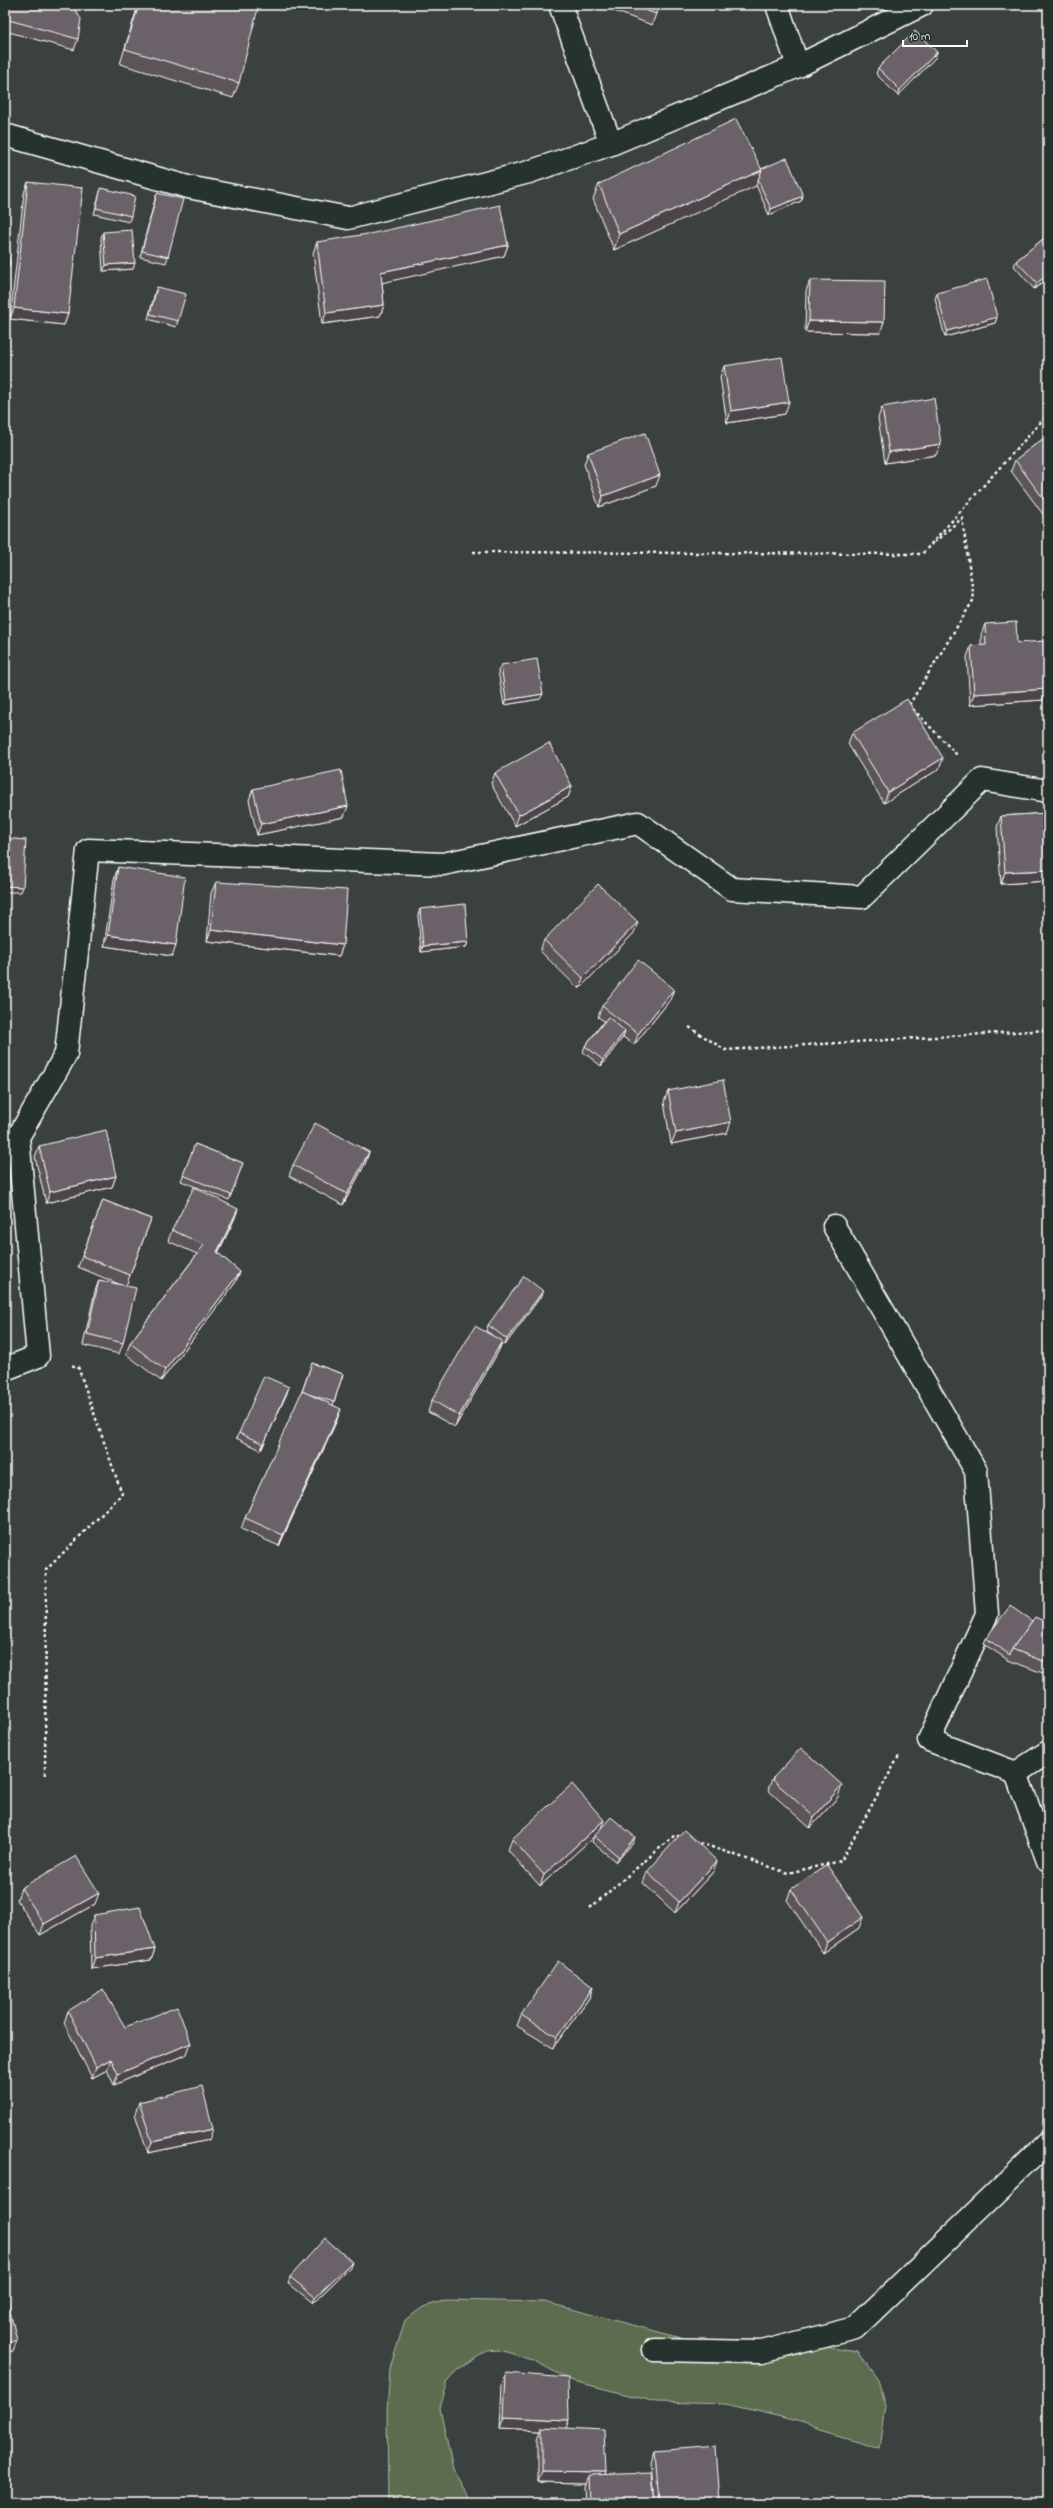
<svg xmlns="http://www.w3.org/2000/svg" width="1053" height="2508" font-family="'Indie Flower',sans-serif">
  <rect width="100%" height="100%" fill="#3b413f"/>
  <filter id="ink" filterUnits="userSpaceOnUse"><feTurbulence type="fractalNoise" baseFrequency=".025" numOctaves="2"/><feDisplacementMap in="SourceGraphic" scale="8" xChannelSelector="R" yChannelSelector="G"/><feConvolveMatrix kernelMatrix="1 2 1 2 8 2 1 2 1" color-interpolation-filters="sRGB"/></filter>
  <g filter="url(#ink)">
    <polygon fill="#5b6d50" stroke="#adb6a8" points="446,2300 545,2302 707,2345 790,2342 858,2352 878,2380 886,2406 880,2449 814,2429 802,2422 726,2404 656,2402 569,2380 535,2361 500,2350 487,2351 457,2370 448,2381 440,2408 453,2469 473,2503 388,2503 387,2412 390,2369 405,2320 423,2307"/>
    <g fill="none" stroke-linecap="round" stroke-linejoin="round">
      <g stroke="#fff" stroke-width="25">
        <g id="minor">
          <polyline points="560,5 611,144"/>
          <polyline points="777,5 798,66"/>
          <polyline points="834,1226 976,1471 987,1614 929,1740 1016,1773 1048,1752"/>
          <polyline points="5,1369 38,1356 18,1137 66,1054 88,850 443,864 638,823 732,889 862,897 982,780 1048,791"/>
          <polyline points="1016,1773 1048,1861"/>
          <polyline points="654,2350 761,2352 855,2328 1048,2143"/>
        </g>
      </g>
      <g stroke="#fff" stroke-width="25">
        <polyline id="major" points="5,135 188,187 348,218 529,172 611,144 798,66 922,5"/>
      </g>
      <g stroke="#fff" stroke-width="2.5" stroke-dasharray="3 3" stroke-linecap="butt">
        <polyline points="473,552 922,554 1048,414"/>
        <polyline points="909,705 974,599 962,518 931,545"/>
        <polyline points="913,709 958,756"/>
        <polyline points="689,1027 725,1050 1048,1030"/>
        <polyline points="45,1775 46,1570 122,1494 78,1367 70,1365"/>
        <polyline points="694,1841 788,1873 841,1861 899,1756"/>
        <polyline points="590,1908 675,1835 681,1837"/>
      </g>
      <use href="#minor" stroke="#26332d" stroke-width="22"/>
      <use href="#major" stroke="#26332d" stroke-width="22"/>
    </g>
    <g fill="#5c5459" stroke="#fff">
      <polygon points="5,5 78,39 74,50 5,31"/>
      <polygon points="138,5 246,5 239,83 233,98 120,64"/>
      <polygon points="616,5 659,5 652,25 614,11"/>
      <polygon points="937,52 935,58 898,96 876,74 878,68"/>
      <polygon points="761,169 803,196 801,201 769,215 756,185 614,250 593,199 599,184"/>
      <polygon points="28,182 68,314 64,325 10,319 24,193"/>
      <polygon points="101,188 131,216 129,222 94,214"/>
      <polygon points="157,193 168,257 166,263 140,257 155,199"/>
      <polygon points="103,232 133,269 103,271 101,238"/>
      <polygon points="1048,235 1048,279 1034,289 1014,266 1016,261"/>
      <polygon points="317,242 508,245 504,256 382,282 384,305 380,316 322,324 313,253"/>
      <polygon points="810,280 880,333 805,332 806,291"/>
      <polygon points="157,287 178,321 176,327 148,319 155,292"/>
      <polygon points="937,293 997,317 995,323 945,337 935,299"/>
      <polygon points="724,366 785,414 727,423 720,377"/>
      <polygon points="882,407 936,455 885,463 878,418"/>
      <polygon points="1048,435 1048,521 1011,471 1015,460"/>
      <polygon points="588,453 656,486 599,507 584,464"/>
      <polygon points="985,624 1017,643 1047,689 1043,700 970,705 967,657 971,646 981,645 981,635"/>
      <polygon points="501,665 540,699 504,705 498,671"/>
      <polygon points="852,733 939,769 884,803 848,744"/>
      <polygon points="495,773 572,786 568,797 515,826 491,784"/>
      <polygon points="253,789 344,817 257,835 249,800"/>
      <polygon points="1048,813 1048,881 1001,884 997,827 1001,816"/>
      <polygon points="118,867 172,956 104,946 114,879"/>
      <polygon points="216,882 343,945 339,956 207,941 211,893"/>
      <polygon points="420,909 468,942 466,947 421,952 418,915"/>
      <polygon points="634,933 579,989 540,951 544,940"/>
      <polygon points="670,1000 634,1045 623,1037 601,1066 583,1052 585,1046 604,1021 598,1017 602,1006"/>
      <polygon points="668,1091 727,1133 671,1144 664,1102"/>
      <polygon points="195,1144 243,1163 229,1200 181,1181"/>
      <polygon points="39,1146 116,1176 112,1187 46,1203 35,1157"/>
      <polygon points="369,1152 365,1164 343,1205 289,1176 293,1165"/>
      <polygon points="103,1200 151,1219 126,1286 123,1343 119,1354 83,1345 95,1291 99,1280 121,1285 78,1267"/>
      <polygon points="238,1209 234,1220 218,1253 240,1272 235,1283 161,1381 126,1354 130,1343 197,1254 168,1241 172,1230"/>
      <polygon points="543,1291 541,1296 505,1345 502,1343 498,1352 455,1427 428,1412 432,1400 492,1335 486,1331 488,1325"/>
      <polygon points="312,1363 343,1374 333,1405 337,1420 279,1546 241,1529 245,1518 300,1397"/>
      <polygon points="287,1393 261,1450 236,1438 239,1433"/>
      <polygon points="1032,1621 1048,1623 1048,1675 1008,1660 984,1644 986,1638"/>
      <polygon points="772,1779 838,1797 810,1828 768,1790"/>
      <polygon points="601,1828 633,1843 616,1862 592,1842 594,1836 540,1886 508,1850 512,1839"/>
      <polygon points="647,1872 713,1872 675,1913 643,1883"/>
      <polygon points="21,1888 95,1904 40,1935 17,1900"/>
      <polygon points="791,1889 859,1928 823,1953 787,1900"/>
      <polygon points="94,1915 155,1949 151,1960 91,1969 90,1926"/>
      <polygon points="593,1987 589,1998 553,2048 517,2026 521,2015"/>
      <polygon points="68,2011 125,2027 187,2054 114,2085 107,2070 92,2078 64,2023"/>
      <polygon points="139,2102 209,2140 148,2153 135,2114"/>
      <polygon points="350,2267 313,2303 288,2283 290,2277"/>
      <polygon points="506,2373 566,2429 606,2472 605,2474 654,2503 586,2503 585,2486 586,2483 538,2482 538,2439 541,2430 500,2428 502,2384"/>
      <polygon points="655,2451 720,2503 654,2503 651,2462"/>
    </g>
    <g fill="#4b4549" stroke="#fff">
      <polygon points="937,52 935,58 898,96 900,90"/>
      <polygon points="762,170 756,186 614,250 619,234"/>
      <polygon points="803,196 801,201 769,215 771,209"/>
      <polygon points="508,245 504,256 377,284 381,272"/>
      <polygon points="135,263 133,269 103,271 106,265"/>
      <polygon points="10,264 7,270 5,270 5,265"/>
      <polygon points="1048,274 1048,279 1034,289 1037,283"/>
      <polygon points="384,305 380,316 322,324 326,313"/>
      <polygon points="14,308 68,314 64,325 10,319"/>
      <polygon points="997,317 995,323 945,337 947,331"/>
      <polygon points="809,321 884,322 880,333 805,332"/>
      <polygon points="789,402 785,414 727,423 731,411"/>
      <polygon points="941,444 936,455 885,463 889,452"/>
      <polygon points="660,475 656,486 599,507 603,496"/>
      <polygon points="1047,689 1043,700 970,705 974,694"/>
      <polygon points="543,694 540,699 504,705 506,700"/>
      <polygon points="943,758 939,769 884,803 888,792"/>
      <polygon points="572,786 568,797 515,826 519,815"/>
      <polygon points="348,806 344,817 257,835 261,824"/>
      <polygon points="1048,870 1048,881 1001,884 1005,872"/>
      <polygon points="5,886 23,887 21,892 5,892"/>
      <polygon points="638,922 634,933 579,989 583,978"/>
      <polygon points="211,930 343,945 339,956 207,941"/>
      <polygon points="108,935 176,945 172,956 104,946"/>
      <polygon points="468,942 466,947 421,952 423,946"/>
      <polygon points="674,989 670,1000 634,1045 638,1034"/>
      <polygon points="625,1031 623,1037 601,1066 603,1060"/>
      <polygon points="731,1122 727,1133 671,1144 676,1133"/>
      <polygon points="369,1152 365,1164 343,1205 347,1194"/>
      <polygon points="116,1176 112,1187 46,1203 50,1192"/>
      <polygon points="238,1209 234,1220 213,1263 217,1252"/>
      <polygon points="240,1272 235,1283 161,1381 165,1370"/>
      <polygon points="543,1291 541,1296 505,1345 507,1339"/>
      <polygon points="502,1341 498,1352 455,1427 459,1416"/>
      <polygon points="289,1387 287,1393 261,1450 264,1444"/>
      <polygon points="341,1409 337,1420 279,1546 283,1535"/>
      <polygon points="842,1785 838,1797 810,1828 814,1817"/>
      <polygon points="604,1820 600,1831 540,1886 544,1875"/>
      <polygon points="635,1837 633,1843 616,1862 619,1857"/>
      <polygon points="717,1861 713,1872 675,1913 679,1902"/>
      <polygon points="99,1893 95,1904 40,1935 44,1924"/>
      <polygon points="863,1917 859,1928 823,1953 827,1942"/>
      <polygon points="155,1949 151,1960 91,1969 95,1958"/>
      <polygon points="593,1987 589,1998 553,2048 557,2037"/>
      <polygon points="191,2043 187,2054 114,2085 118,2074"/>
      <polygon points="111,2059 107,2070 92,2078 96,2067"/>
      <polygon points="213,2129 209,2140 148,2153 152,2142"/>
      <polygon points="352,2262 350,2267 313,2303 315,2297"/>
      <polygon points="17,2340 13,2351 5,2353 5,2344"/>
      <polygon points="504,2417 569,2420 565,2431 542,2427 541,2430 500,2428"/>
      <polygon points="542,2471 606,2472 602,2483 589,2475 586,2483 538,2482"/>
    </g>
    <g fill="#6b6268" stroke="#fff">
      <polygon points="5,5 72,5 81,19 78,39 5,19"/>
      <polygon points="139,5 246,5 258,8 239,83 125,49"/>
      <polygon points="631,5 659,5 656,14"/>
      <polygon points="915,31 937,52 900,90 878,68"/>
      <polygon points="736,119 762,170 619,234 599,184"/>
      <polygon points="787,158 803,196 771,209 758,180 762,170 761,169"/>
      <polygon points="28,182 83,188 68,314 14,308"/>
      <polygon points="101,188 135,196 131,216 96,208"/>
      <polygon points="5,191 8,191 5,214"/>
      <polygon points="157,193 183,199 168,257 142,251"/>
      <polygon points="500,205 508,245 381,272 384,305 326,313 317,242 374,233"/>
      <polygon points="132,230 135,263 106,265 103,232"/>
      <polygon points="1048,235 1048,274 1037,283 1016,261"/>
      <polygon points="5,236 10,264 5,265"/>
      <polygon points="987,279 997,317 947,331 937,293"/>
      <polygon points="810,280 885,281 884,322 809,321"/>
      <polygon points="157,287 186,294 178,321 150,314"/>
      <polygon points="782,357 789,402 731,411 724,366"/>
      <polygon points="934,398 941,444 889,452 882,407"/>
      <polygon points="645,433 660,475 603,496 588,453"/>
      <polygon points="1048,435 1048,505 1015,460"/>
      <polygon points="1016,622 1017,643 1044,641 1047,689 974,694 971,646 986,645 985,624"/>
      <polygon points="537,659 543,694 506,700 501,665"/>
      <polygon points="907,699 943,758 888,792 852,733"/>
      <polygon points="549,743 572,786 519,815 495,773"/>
      <polygon points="341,770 348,806 261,824 253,789"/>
      <polygon points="1048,813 1048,870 1005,872 1001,816"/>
      <polygon points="5,838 26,840 23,887 5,886"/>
      <polygon points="118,867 185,877 176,945 108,935"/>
      <polygon points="216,882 347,890 343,945 211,930"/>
      <polygon points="598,884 638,922 583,978 544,940"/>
      <polygon points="465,904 468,942 423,946 420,909"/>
      <polygon points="638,960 674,989 638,1034 602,1006"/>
      <polygon points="608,1017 625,1031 603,1060 585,1046"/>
      <polygon points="723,1080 731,1122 676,1133 668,1091"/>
      <polygon points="315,1123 369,1152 347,1194 293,1165"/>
      <polygon points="106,1130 116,1176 50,1192 39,1146"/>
      <polygon points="195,1144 243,1163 231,1195 183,1175"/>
      <polygon points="194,1187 238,1209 217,1252 240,1272 165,1370 130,1343 204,1245 172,1230"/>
      <polygon points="103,1200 151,1219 130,1275 82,1256"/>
      <polygon points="524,1276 543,1291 507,1339 488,1325"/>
      <polygon points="99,1280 136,1288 123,1343 87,1334"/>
      <polygon points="475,1326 502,1341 459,1416 432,1400"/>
      <polygon points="312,1363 343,1374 334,1402 308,1394 302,1391 302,1392"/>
      <polygon points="264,1376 289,1387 264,1444 239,1433"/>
      <polygon points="302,1391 341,1409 283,1535 245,1518"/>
      <polygon points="1010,1606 1032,1621 1012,1649 1010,1655 986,1638"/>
      <polygon points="1035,1617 1048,1623 1048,1663 1012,1649"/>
      <polygon points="801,1748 842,1785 814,1817 772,1779"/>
      <polygon points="572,1784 604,1820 544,1875 512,1839"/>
      <polygon points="611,1817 635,1837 619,1857 594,1836"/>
      <polygon points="684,1830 717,1861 679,1902 647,1872"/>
      <polygon points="76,1856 99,1893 44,1924 21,1888"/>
      <polygon points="827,1865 863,1917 827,1942 791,1889"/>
      <polygon points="140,1907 155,1949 95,1958 94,1915"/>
      <polygon points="558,1961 593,1987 557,2037 521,2015"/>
      <polygon points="103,1989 125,2027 177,2007 191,2043 118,2074 111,2059 96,2067 68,2011"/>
      <polygon points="202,2086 213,2129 152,2142 139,2102"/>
      <polygon points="325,2238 352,2262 315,2297 290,2277"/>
      <polygon points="5,2291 17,2340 5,2344"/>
      <polygon points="506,2373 568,2378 569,2420 504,2417"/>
      <polygon points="542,2427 604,2430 606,2472 542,2471"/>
      <polygon points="716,2446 720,2503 659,2503 655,2451"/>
      <polygon points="651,2473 654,2503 590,2503 589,2475"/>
    </g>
  </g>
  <rect width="1053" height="2508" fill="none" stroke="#26332d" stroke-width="20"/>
  <rect x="10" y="10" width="1033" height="2488" fill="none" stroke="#fff" stroke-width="1.5" filter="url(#ink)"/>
  <path d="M903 40v6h64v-6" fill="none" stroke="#ffffff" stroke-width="2"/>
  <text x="909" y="40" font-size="12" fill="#ffffff" stroke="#26332d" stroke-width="3" paint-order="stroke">10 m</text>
</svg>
